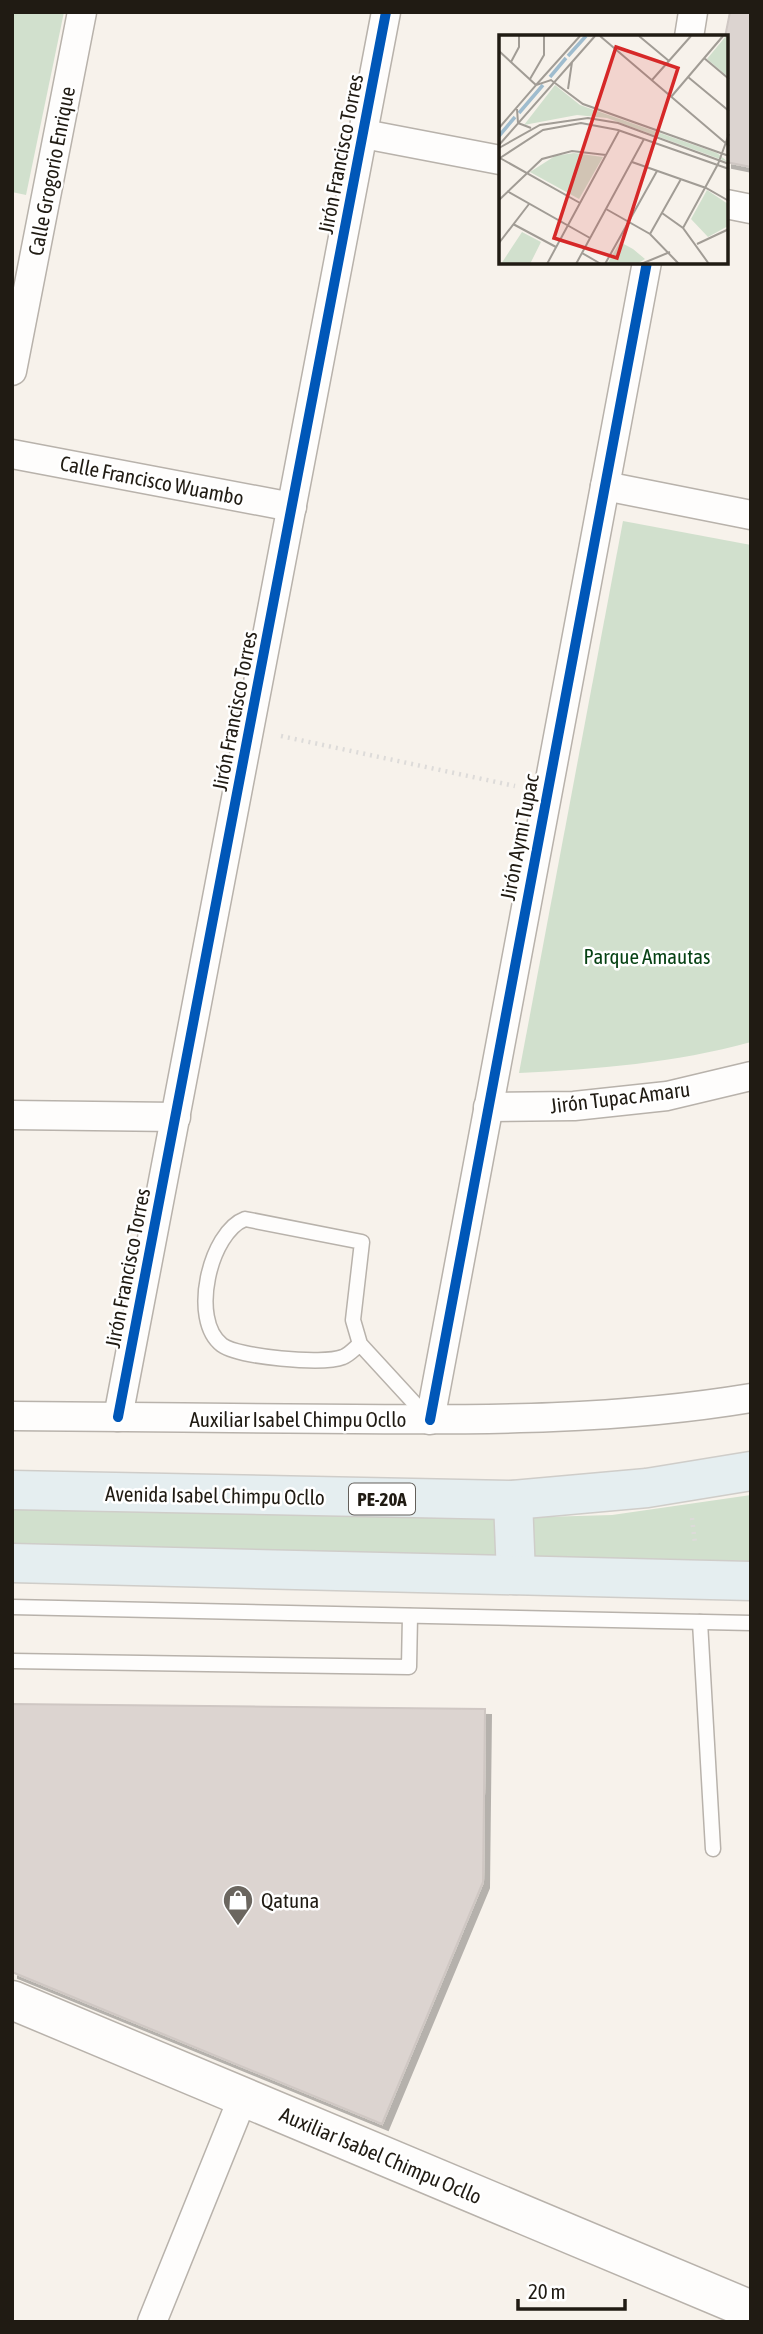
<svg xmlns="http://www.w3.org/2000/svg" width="763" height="2334" font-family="'Asap Condensed',sans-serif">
  <defs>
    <filter id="shadow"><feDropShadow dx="6" dy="6" stdDeviation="0" flood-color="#0004"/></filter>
  </defs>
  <rect width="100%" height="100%" fill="#f7f2eb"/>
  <g fill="#d1e0cd">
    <polygon points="12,12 64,12 26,195 12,192"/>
    <path d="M623 521 751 545V1042C675 1063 597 1069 519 1073Z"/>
    <polygon points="751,1495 751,1561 12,1545 12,1508 477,1519 612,1515"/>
  </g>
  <g fill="#dcd4d0" stroke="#cfc7c3" stroke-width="2" filter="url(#shadow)">
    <polygon points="730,12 751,12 751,167 726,162 725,37"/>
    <polygon points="12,1704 485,1709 483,1882 382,2124 12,1972"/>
  </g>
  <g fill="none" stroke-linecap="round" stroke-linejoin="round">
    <g stroke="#b8b2ab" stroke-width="17">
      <g id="lane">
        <path d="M360 1344C355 1348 349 1355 343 1357 323 1365 238 1357 222 1345 189 1320 210 1232 245 1219L362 1242 353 1320 360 1344 428 1418"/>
        <polyline points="12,1607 751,1623"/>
        <polyline points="700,1622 713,1849"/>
        <polyline points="12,1661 409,1667 410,1616"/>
      </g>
    </g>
    <g stroke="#b8b2ab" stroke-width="31">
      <g id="street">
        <polyline points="689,37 693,12"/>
        <polyline points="364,134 500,160"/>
        <polyline points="726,204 751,209"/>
        <polyline points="12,371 82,12"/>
        <polyline points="12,454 292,507"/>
        <polyline points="605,486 751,515"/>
        <polyline points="488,1107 574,1106 667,1096 751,1076"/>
        <polyline points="12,1115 176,1117"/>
        <path d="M12 1416C126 1417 239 1418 353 1419 487 1420 619 1420 751 1398"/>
        <polyline points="118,1417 386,12"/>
        <polyline points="430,1420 647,262"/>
        <polyline points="152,2322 243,2097"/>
      </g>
    </g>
    <g stroke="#b8b2ab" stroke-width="41">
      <polyline id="secondary" points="12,2000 751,2310"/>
    </g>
    <g stroke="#cfcdc9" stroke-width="41">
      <g id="primary">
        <polyline points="12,1490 513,1500 647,1488 751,1471"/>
        <polyline points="513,1500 516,1575"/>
        <polyline points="12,1563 751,1581"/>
      </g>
    </g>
    <g stroke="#dddbd9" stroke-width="4.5" stroke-dasharray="2 5" stroke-linecap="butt">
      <polyline points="281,736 515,786"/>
      <polyline points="692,1518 695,1544"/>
    </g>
    <use href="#lane" stroke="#fefdfc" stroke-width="14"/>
    <use href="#street" stroke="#fefdfc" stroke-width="28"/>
    <use href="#secondary" stroke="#fefdfc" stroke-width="38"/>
    <use href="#primary" stroke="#e5eef0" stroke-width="38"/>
    <g stroke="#fff" stroke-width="15">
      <g id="cycleway">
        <polyline points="118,1417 386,12"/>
        <polyline points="430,1420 647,262"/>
      </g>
    </g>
    <use href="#cycleway" stroke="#0057b8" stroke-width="10"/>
  </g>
  <defs>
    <g id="shop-pin" transform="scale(1.575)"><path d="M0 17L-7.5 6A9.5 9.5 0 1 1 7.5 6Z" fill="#6b665f" stroke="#fff"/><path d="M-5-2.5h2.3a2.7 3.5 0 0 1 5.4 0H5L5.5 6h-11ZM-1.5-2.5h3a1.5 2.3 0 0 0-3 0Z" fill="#fff"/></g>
  </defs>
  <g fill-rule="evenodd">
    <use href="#shop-pin" x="238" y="1900"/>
  </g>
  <g text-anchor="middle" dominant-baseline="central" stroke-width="5" stroke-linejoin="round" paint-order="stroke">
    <rect fill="#fff" stroke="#635f5a" stroke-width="2" x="349" y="1483.5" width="66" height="31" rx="5"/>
    <g font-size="19" font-weight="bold" fill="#201b13">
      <text x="382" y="1499">PE-20A</text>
    </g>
    <g font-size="21" fill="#201b13" stroke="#fff">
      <text transform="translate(340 154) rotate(-79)">Jirón Francisco Torres</text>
      <text transform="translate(51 171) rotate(-79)">Calle Grogorio Enrique</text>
      <text transform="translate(152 480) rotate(11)">Calle Francisco Wuambo</text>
      <text transform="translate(234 711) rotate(-79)">Jirón Francisco Torres</text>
      <text transform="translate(519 837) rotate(-79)">Jirón Aymi Tupac</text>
      <text transform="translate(620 1097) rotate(-7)">Jirón Tupac Amaru</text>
      <text transform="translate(127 1268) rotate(-79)">Jirón Francisco Torres</text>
      <text x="298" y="1419">Auxiliar Isabel Chimpu Ocllo</text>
      <text transform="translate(215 1495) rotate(1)">Avenida Isabel Chimpu Ocllo</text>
      <text transform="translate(381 2155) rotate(23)">Auxiliar Isabel Chimpu Ocllo</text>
    </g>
    <g font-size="21" fill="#074214" stroke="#fff">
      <text x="647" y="956">Parque Amautas</text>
    </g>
    <g font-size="21" fill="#201b13" stroke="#fff" text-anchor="start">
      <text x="261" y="1900">Qatuna</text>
    </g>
  </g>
  <g transform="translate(499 35)">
    <rect width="229" height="229" fill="#f7f2eb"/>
    <path d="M227 1H229V42L208 24ZM56 50 81 70 218 118 229 127 108 83 78 80 25 90ZM75 118 104 122 80 164 31 137 56 121ZM208 155 229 169V191L209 202 192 184ZM23 197 42 207 31 229H2ZM121 207 134 214 146 224 138 229H108Z" fill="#d1e0cd"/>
    <path fill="none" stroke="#9fbcce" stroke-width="3.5" d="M69 21 87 1M51 42 67 23M20 78 44 50M0 101 16 82"/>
    <path fill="none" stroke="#a19c95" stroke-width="2" d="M101 1 230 111M140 1 170 26M0 16 37 50 81 1M205 23 230 44M12 27 20 12V1M189 42 230 76M31 44 45 20V1M153 45 192 1M69 54 73 27M172 62 224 1M18 74 19 88 32 93M0 93 37 50 52 45 84 69 230 121M0 110 96 1M0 113 41 90 89 83 119 88 230 129M1 123 44 95 82 88 119 95 230 134M1 123 81 168M133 127 207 153 230 166M8 156 91 203M0 165 43 124 73 116 107 120M107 174 151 199 180 229M163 178 184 193 210 229M14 189 57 212M184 193 219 129 230 99M151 199 182 144M0 208 30 169M198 209 230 194M83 218 102 229M48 229 120 96M77 229 145 104M106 229 158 136M142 229 171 217"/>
    <path fill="#d62828" fill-opacity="0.15" stroke="#d62828" stroke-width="3.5" d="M117 12 179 33 118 223 55 203Z"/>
    <rect width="229" height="229" fill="none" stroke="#201b13" stroke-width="3.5"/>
  </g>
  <rect width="763" height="2334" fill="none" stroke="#201b13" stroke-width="28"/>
  <path d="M518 2299v10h107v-10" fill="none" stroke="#201b13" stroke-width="3.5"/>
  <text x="528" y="2299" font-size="21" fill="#201b13" stroke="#ffffff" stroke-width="5" paint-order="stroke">20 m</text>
</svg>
